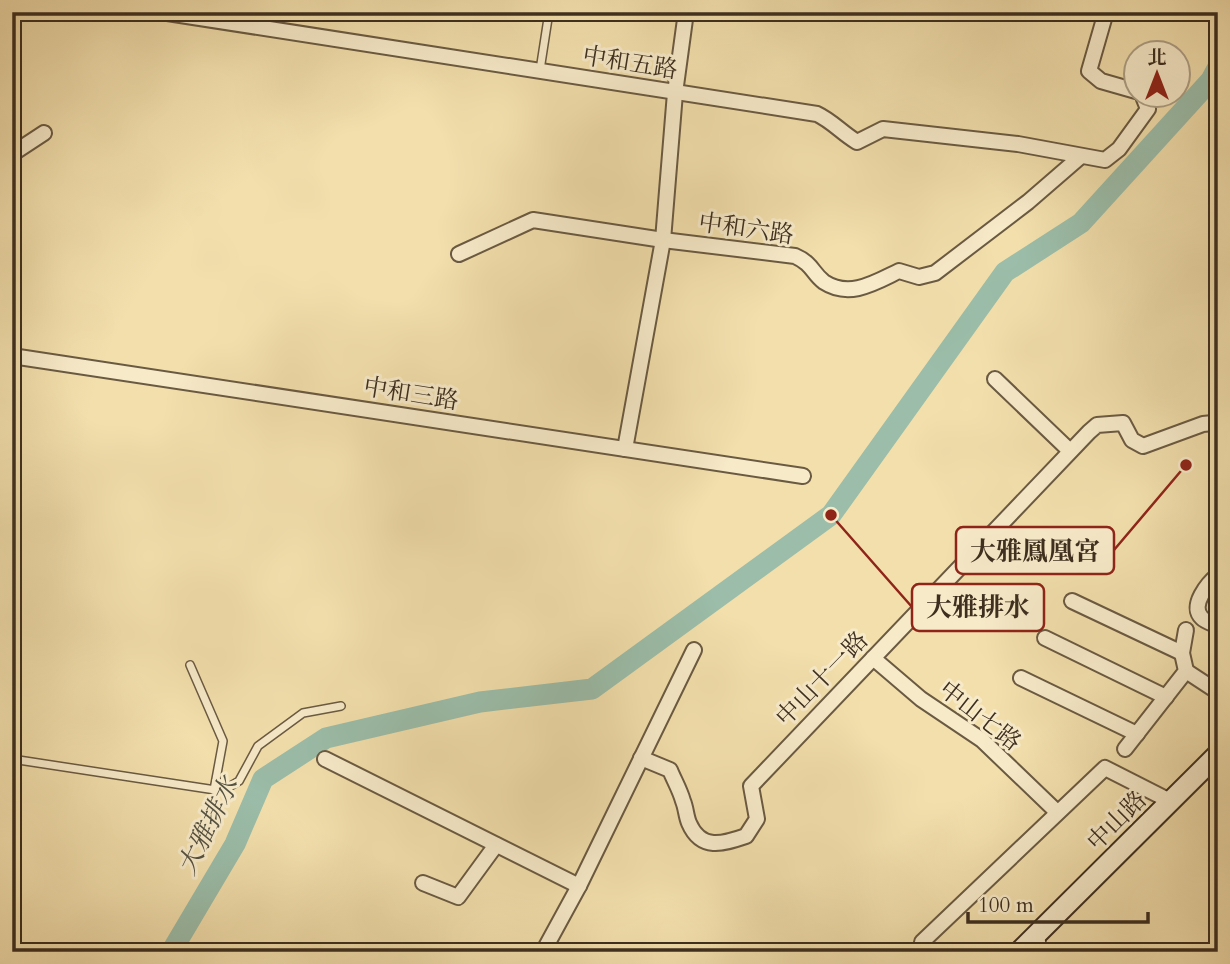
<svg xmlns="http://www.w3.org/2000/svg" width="1230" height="964" font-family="Cardo,'Noto Serif TC',serif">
  <rect width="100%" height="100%" fill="#f2dfac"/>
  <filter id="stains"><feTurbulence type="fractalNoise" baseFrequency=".00286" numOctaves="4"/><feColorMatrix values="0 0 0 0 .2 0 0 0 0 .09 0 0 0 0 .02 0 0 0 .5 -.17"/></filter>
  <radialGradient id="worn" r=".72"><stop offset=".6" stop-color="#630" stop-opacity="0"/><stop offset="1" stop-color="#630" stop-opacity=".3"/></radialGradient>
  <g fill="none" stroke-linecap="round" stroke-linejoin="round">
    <polyline stroke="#9bbda9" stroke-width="21" points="171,952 235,844 263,779 326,738 480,702 592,689 831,515 1005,272 1081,223 1211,80 1218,67"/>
    <g stroke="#6a5a42" stroke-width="10">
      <g id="service">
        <polyline points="540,70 549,12"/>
        <polyline points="190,665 223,741 214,790"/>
        <polyline points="12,759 222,791 239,781 258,746 303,713 341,706"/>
        <polyline points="1040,935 1044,952"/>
      </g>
    </g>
    <g stroke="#6a5a42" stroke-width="18">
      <g id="minor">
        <path d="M161 12 817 114C832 121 842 133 857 142L883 129 1018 144 1105 160 1119 149 1148 109 1142 94"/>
        <polyline points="1106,12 1089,71 1101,81 1136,91"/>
        <polyline points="12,154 44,133"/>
        <path d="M459 254 533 220 663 240 795 256C813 264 812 273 824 282 850 299 876 282 899 271L919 277 935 273 1028 202 1080 157"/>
        <polyline points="12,356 803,476"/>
        <polyline points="995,379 1070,451"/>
        <polyline points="625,449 663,240 675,93 686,12"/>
        <path d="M1218 575C1208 583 1189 606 1202 618 1206 622 1214 624 1218 626"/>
        <polyline points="1072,601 1182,653"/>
        <polyline points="1045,638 1166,697"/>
        <polyline points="873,658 921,699 982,740 1057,812"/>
        <polyline points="1186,671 1218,692"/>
        <polyline points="1021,678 1137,734"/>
        <polyline points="1125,749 1186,671 1182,653 1186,630"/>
        <path d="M641 758 670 770C674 780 680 790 683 801 686 808 686 816 689 823 701 851 723 844 746 836L757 819 751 786 1089 432 1097 425 1123 423 1132 440 1143 446 1203 424 1213 423 1218 426"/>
        <polyline points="325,759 579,886"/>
        <polyline points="423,883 458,897 496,845"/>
        <polyline points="922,942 1105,768 1172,802"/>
        <polyline points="543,952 579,886 694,650"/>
      </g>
    </g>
    <g stroke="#3d2e1f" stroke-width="23">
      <polyline id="secondary" points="1019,952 1218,754"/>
    </g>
    <use href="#service" stroke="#f7eac9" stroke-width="7"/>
    <use href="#minor" stroke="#f7eac9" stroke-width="14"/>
    <use href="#secondary" stroke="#f7eac9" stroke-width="19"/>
  </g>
  <g text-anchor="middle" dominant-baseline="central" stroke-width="6" stroke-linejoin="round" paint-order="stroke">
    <g font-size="24" fill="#3d2e1f" stroke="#f7eac9">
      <text transform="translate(630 63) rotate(9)">中和五路</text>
      <text transform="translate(746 229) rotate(8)">中和六路</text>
      <text transform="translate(411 394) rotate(9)">中和三路</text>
      <text transform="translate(822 679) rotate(-46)">中山十一路</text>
      <text transform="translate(980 716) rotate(38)">中山七路</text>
      <text transform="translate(1117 821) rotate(-45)">中山路</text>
    </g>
    <g font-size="26" font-style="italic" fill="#545242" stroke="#f7eac9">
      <text transform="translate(208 826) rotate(-64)">大雅排水</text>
    </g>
  </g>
  <path fill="none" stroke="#8f2418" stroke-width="2.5" d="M1186 465L1114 550M831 515L912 607"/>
  <g fill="#8f2418" stroke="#f7eac9" stroke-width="2.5">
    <circle cx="1186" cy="465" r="7"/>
    <circle cx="831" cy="515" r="7"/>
  </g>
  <g fill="#f7eac9" stroke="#8f2418" stroke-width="2.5">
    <rect x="956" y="527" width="158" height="47" rx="7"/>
    <rect x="912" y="584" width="132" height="47" rx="7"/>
  </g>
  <g font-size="26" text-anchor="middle" font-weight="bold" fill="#3d2e1f">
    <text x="1035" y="560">大雅鳳凰宮</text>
    <text x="978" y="616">大雅排水</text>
  </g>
  <rect width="1230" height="964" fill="none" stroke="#f2dfac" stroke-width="42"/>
  <rect x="14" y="14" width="1202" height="936" fill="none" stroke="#3d2e1f" stroke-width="3.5"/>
  <rect x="21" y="21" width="1188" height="922" fill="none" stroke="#3d2e1f" stroke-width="2"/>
  <g transform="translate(1157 74)"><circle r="33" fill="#f7eac9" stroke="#ad9f85" stroke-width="2"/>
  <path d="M0-5L12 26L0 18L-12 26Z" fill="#8f2418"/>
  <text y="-10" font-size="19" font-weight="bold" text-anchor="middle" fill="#3d2e1f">北</text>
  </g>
  <path d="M968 912v10h180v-10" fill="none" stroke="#3d2e1f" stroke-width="3.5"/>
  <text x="978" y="912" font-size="21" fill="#3d2e1f" stroke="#f7eac9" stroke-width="5" paint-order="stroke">100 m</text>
  <rect width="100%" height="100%" filter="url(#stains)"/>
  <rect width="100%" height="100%" fill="url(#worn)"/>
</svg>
